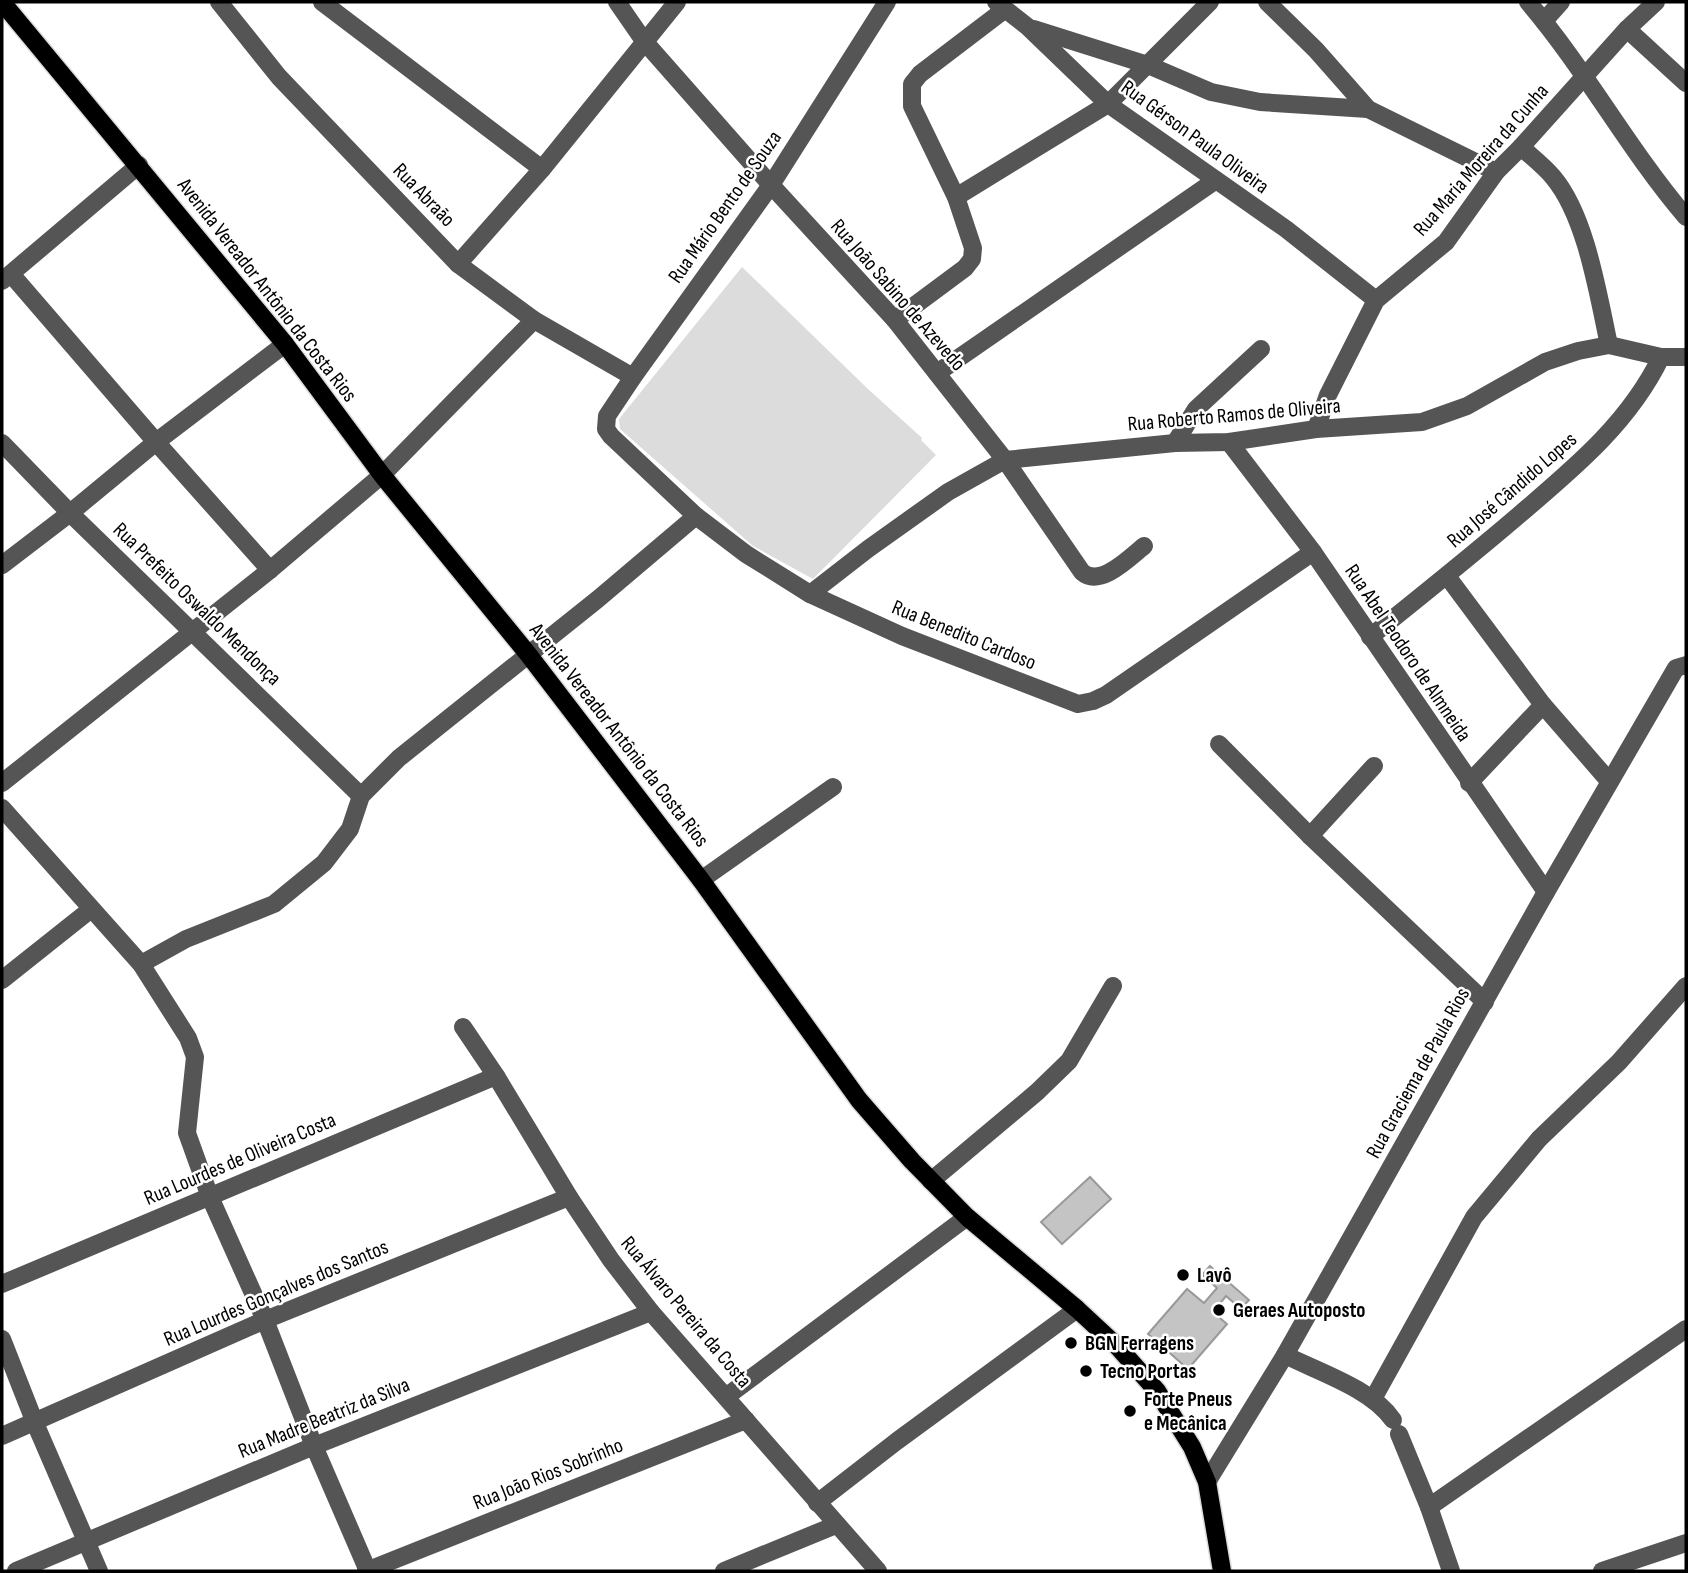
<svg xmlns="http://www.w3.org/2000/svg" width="1688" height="1573" font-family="'Sofia Sans Condensed',sans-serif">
  <rect width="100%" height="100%" fill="#fff"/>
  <polygon fill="#dcdcdc" points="742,267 868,389 922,438 921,440 936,455 813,579 753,546 620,429 619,419"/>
  <g fill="#c4c4c4" stroke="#999" stroke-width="2">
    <polygon points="1090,1177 1111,1199 1062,1244 1041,1222"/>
    <polygon points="1210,1266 1249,1300 1241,1309 1226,1296 1213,1312 1227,1324 1188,1369 1148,1334 1187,1289 1204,1303 1217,1288 1202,1275"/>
  </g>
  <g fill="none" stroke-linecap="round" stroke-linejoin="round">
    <g stroke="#dbdbdb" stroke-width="21">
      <polyline id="major" points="2,2 285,344 382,475 528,654 701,880 859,1100 912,1161 967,1217 1077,1309 1118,1347 1157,1391 1192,1447 1207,1482 1222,1571"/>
    </g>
    <g stroke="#555" stroke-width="18">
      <polyline points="219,2 279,77 458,264 534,320 633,377"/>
      <polyline points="322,2 542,169"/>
      <path d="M617 2 644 41 771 185 895 320 1005 460 1082 572C1100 588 1129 558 1144 546"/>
      <polyline points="887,2 771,185 633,377 607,416 606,429 611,436 696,516 746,554 810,594 902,636 1078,704 1093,701 1106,695 1313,552"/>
      <polyline points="996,2 1028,27 1108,104 1286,229 1376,300"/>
      <polyline points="1267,2 1316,50 1368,109 1496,172"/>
      <path d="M1528 2C1586 70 1628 149 1686 217"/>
      <polyline points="1544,21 1561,2"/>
      <polyline points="1034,29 1148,65 1211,92 1260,102 1368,109"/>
      <polyline points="1627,29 1686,83"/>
      <path d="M1521 147C1532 157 1544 166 1553 177 1586 216 1598 294 1609 345"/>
      <polyline points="956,197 1108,104 1210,2"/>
      <polyline points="458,264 542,169 677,2"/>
      <polyline points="11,274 156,442 270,570"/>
      <polyline points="2,281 139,165"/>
      <polyline points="895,320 965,268 972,259 973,248 956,197 912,106 912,84 920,74 1004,10"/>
      <polyline points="937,373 1216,180"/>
      <polyline points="1316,429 1328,395 1376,300 1446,242 1496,172 1521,147 1627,29 1656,2"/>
      <polyline points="1229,442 1313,552 1546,892"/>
      <polyline points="2,443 70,513 361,796"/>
      <polyline points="1175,443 1196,409 1261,349"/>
      <polyline points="2,565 70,513 156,442 285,344"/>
      <polyline points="1447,576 1543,705 1609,781"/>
      <polyline points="810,594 868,549 948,492 1005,460 1175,443 1229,442 1316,429 1422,422 1467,406 1545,362 1578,351 1609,345 1661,357 1686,357"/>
      <path d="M1370 637C1420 597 1470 557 1519 515 1574 468 1629 423 1661 357"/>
      <polyline points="1219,744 1310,836 1485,1002"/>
      <polyline points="2,783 270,570 382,475 534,320"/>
      <polyline points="1469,783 1543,705"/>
      <polyline points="2,808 141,964 188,1038 195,1057 187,1133 210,1197 265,1320 314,1446 368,1571"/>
      <polyline points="1310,836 1374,766"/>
      <polyline points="701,880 833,787"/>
      <polyline points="141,964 186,939 274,904 324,863 350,829 361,796 399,758 598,599 696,516"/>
      <polyline points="2,980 90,910"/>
      <polyline points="463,1027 496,1076 569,1197 611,1260 651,1312 878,1571"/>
      <polyline points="931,1181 1037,1092 1069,1061 1113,986"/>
      <polyline points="2,1284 496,1076"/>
      <polyline points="2,1339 35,1423 99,1571"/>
      <path d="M1285 1355C1319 1372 1372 1389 1393 1420"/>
      <polyline points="727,1396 967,1217"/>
      <polyline points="1373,1399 1474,1217 1539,1139 1619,1062 1686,986"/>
      <polyline points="1399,1434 1429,1507 1451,1571"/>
      <polyline points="2,1436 265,1320 569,1197"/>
      <polyline points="1207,1482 1285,1355 1546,892 1676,668 1686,665"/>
      <polyline points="817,1503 897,1441 1077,1309"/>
      <polyline points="1429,1507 1686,1329"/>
      <polyline points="16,1571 314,1446 651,1312"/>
      <polyline points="366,1571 746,1420"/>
      <polyline points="724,1571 836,1525"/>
      <polyline points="1602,1571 1686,1543"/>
    </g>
    <use href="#major" stroke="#000" stroke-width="18"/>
  </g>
  <g fill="#000" stroke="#fff" stroke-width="2.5">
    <circle cx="1183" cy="1275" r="7"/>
    <circle cx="1219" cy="1310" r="7"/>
    <circle cx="1071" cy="1343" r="7"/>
    <circle cx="1086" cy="1371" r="7"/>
    <circle cx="1130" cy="1411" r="7"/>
  </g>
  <g text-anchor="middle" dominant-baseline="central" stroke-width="5" stroke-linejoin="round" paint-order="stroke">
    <g font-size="21" fill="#000" stroke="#fff">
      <text transform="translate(1195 137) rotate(36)">Rua Gérson Paula Oliveira</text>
      <text transform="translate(1481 160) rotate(-49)">Rua Maria Moreira da Cunha</text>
      <text transform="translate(424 195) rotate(46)">Rua Abraão</text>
      <text transform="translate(725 207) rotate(-55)">Rua Mário Bento de Souza</text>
      <text transform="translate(267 290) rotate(52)">Avenida Vereador Antônio da Costa Rios</text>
      <text transform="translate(898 295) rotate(49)">Rua João Sabino de Azevedo</text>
      <text transform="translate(1234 415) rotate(-5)">Rua Roberto Ramos de Oliveira</text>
      <text transform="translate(1512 490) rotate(-41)">Rua José Cândido Lopes</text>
      <text transform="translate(197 604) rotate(44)">Rua Prefeito Oswaldo Mendonça</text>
      <text transform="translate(964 635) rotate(22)">Rua Benedito Cardoso</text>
      <text transform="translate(1408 653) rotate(56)">Rua Abel Teodoro de Almneida</text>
      <text transform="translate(619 735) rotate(52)">Avenida Vereador Antônio da Costa Rios</text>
      <text transform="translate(1418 1073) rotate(-61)">Rua Graciema de Paula Rios</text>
      <text transform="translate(240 1159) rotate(-23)">Rua Lourdes de Oliveira Costa</text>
      <text transform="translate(276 1293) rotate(-23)">Rua Lourdes Gonçalves dos Santos</text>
      <text transform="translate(686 1312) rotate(50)">Rua Álvaro Pereira da Costa</text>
      <text transform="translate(324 1418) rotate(-22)">Rua Madre Beatriz da Silva</text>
      <text transform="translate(548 1474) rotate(-22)">Rua João Rios Sobrinho</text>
    </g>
    <g font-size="21" font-weight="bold" fill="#000" stroke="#fff" text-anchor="start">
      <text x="1197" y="1275">Lavô</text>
      <text x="1233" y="1310">Geraes Autoposto</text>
      <text x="1085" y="1343">BGN Ferragens</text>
      <text x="1100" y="1371">Tecno Portas</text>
      <text x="1144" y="1399">Forte Pneus<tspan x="1144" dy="24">e Mecânica</tspan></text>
    </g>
  </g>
  <rect width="1688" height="1573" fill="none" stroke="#000000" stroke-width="7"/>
</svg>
